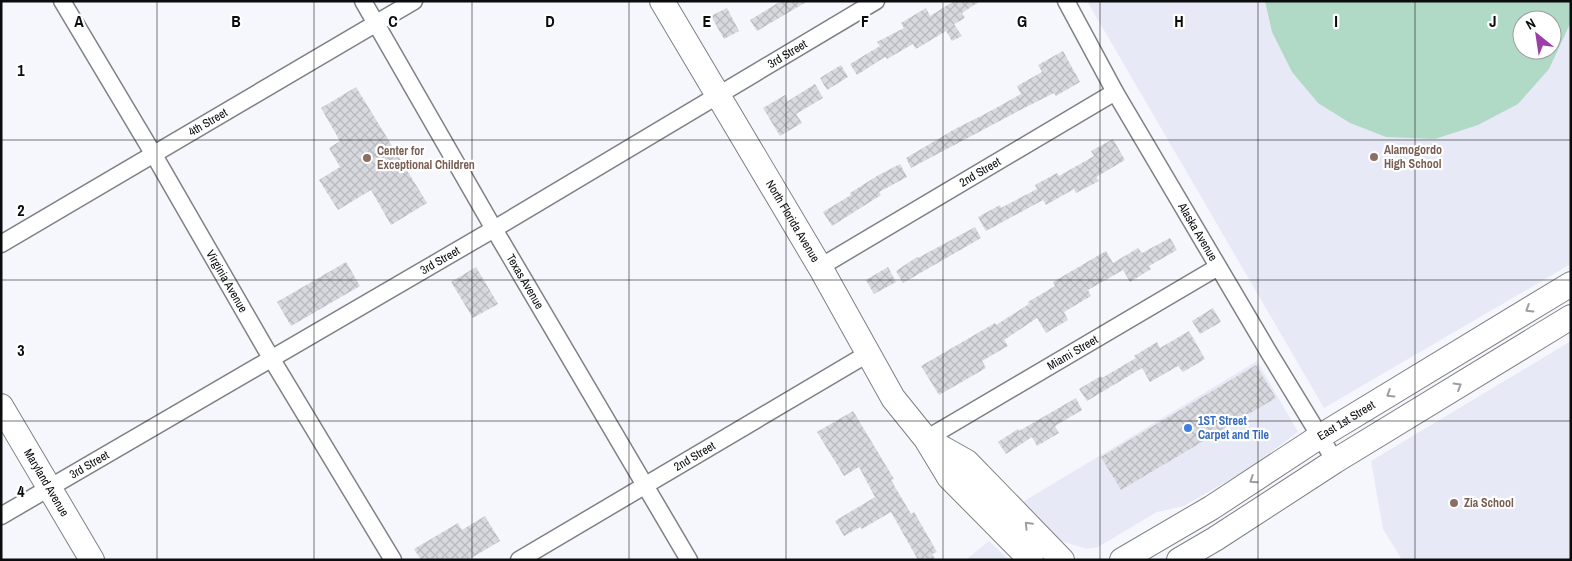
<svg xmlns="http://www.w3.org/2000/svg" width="1572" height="561" font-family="'Archivo Narrow',sans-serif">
  <defs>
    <pattern id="building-cross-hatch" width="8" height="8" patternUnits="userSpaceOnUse" patternTransform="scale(1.25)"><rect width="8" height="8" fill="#d7d9de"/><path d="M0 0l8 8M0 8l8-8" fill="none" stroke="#b7b9bd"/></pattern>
  </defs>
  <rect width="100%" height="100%" fill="#f6f7fd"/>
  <g fill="#e7eaf6" fill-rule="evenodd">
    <path d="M1087 1H1571V264L1324 408ZM1522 20H1552V50H1522Z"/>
    <polygon points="1571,341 1571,560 1402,560 1383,529 1371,461"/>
    <polygon points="1257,361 1298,432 1248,469 1184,506 1157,512 1098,547 1087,549 1054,539 1021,503"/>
    <polygon points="989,541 1009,560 966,560"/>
  </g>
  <path fill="#b0dac5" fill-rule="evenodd" d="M1265 1H1571L1570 24 1549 69 1518 104 1478 125 1435 139 1386 137 1350 123 1318 103 1292 72 1272 32ZM1522 20H1552V50H1522Z"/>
  <g fill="url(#building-cross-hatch)">
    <polygon points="781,1 808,1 757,31 750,20"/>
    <polygon points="954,1 980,1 962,13 965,18 954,24 962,36 952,41 946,31 916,49 913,44 887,59 885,57 857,75 850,64 880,46 877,42 904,28 901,23 926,8 930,16"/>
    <polygon points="727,8 739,31 724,39 711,16"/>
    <polygon points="1063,51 1080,82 1056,96 1054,93 1028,106 911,168 906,158 955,129 985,114 1021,94 1017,86 1042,72 1038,65"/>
    <polygon points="841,65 848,77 827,90 820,78"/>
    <polygon points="815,84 823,98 796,114 802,123 780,136 763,108 785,95 788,101"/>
    <polygon points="356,87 427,203 391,225 371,190 338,210 319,180 340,167 329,148 340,141 321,108"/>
    <polygon points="1113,139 1125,160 1096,177 1099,181 1076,193 1074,189 1046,205 1043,200 986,231 978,217 1000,205 1001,208 1037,189 1035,185 1057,173 1059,176 1094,156 1091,151"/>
    <polygon points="900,164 907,177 879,192 881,195 832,226 823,212 851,195 850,193 877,176"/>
    <polygon points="975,227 981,238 903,283 896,271 917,257 918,258"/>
    <polygon points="1170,238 1177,250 1149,266 1151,269 1130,282 1123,270 1088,290 1091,296 1064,312 1068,320 1046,333 1037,318 1004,340 1008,346 982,361 986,368 939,395 921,366 995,323 996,325 1029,304 1028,302 1055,286 1053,282 1106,251 1113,263 1138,248 1142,253"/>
    <polygon points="346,262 360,286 291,326 277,302"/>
    <polygon points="476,267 498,304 473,318 451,282"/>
    <polygon points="888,267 896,282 874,294 866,280"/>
    <polygon points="1213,308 1221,322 1200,334 1192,321"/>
    <polygon points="1189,331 1205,359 1183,372 1178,366 1150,382 1142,368 1087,401 1079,389 1101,376 1102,378 1136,358 1134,356 1157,342 1160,348"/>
    <polygon points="1256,365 1276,398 1121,490 1101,457"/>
    <polygon points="1076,398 1082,410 1055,426 1059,433 1037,446 1032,437 1006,454 998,442 1018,429 1019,431"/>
    <polygon points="853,411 894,479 891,480 911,514 914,512 937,552 932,554 936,560 918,560 891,512 862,529 860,527 844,536 835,521 875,497 859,467 844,476 817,432"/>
    <polygon points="485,516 500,541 468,560 421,560 414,549 458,523 462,530"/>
  </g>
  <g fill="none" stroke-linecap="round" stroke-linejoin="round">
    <g stroke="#7f8185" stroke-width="19">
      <g id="street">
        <path id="s1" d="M62 1 154 155 271 358 393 560"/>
        <path id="s2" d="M363 1 494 229 689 560"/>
        <path id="s3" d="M1066 1 1115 92 1268 351 1335 461"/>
        <path id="s4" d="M1 244 414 1"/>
        <path id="s5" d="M820 267 1115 92"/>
        <path id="s6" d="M926 439 1218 267"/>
        <path id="s7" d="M1 516 494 229 876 1"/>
        <path id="s8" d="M519 560 869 353"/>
      </g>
    </g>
    <g stroke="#7f8185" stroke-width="26">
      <g id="secondary">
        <path id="s9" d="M662 1 820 267 893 398 926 439 949 477 1031 560"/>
        <path id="s10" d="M1 406 92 560"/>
        <polyline points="928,440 967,462 1062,560"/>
        <path id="s11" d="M1122 560 1211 508 1319 437 1571 284"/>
        <polyline points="1179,560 1215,539 1335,461 1571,317"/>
      </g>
    </g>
    <use href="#street" stroke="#fff" stroke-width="16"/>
    <use href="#secondary" stroke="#fff" stroke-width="24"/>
  </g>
  <defs><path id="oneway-chevron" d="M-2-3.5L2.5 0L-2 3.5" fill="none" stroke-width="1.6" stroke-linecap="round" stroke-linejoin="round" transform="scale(1.25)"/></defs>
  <g stroke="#9d9e9f">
    <use href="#oneway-chevron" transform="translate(1529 309) rotate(148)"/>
    <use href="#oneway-chevron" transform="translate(1458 386) rotate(-31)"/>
    <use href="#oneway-chevron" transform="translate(1390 394) rotate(148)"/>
    <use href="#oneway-chevron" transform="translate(1253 480) rotate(147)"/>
    <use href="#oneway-chevron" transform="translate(1028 525) rotate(-134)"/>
  </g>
  <path fill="none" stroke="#0b0c0e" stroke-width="1" stroke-opacity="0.55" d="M157 1V560M314 1V560M472 1V560M629 1V560M786 1V560M943 1V560M1100 1V560M1258 1V560M1415 1V560M1 140H1571M1 280H1571M1 421H1571"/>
  <g fill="#8d6e63" stroke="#fff" stroke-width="2">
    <circle cx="1374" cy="157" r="5"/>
    <circle cx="367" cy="158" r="5"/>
    <circle cx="1454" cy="503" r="5"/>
  </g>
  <circle fill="#3f7fe0" stroke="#fff" stroke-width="2" cx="1188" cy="428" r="5"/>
  <g text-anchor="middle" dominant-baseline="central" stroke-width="4.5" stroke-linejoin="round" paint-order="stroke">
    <g font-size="12" fill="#0b0c0e" stroke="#fff">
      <text stroke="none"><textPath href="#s7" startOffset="912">3rd Street</textPath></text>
      <text stroke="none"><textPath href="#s4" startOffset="240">4th Street</textPath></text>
      <text stroke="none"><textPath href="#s5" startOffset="186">2nd Street</textPath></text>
      <text stroke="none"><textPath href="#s9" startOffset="256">North Florida Avenue</textPath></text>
      <text stroke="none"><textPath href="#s3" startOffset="266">Alaska Avenue</textPath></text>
      <text stroke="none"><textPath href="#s7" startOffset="508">3rd Street</textPath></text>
      <text stroke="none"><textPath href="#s1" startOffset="325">Virginia Avenue</textPath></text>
      <text stroke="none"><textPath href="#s2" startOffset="324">Texas Avenue</textPath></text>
      <text stroke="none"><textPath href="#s6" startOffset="170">Miami Street</textPath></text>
      <text stroke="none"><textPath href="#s11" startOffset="264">East 1st Street</textPath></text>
      <text stroke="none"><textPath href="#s8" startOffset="204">2nd Street</textPath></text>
      <text stroke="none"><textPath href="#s7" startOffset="102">3rd Street</textPath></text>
      <text stroke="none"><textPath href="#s10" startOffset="89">Maryland Avenue</textPath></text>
    </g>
    <g font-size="12" font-weight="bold" fill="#785e54" stroke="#fff" text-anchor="start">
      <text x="1384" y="150">Alamogordo<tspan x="1384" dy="14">High School</tspan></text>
      <text x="377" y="151">Center for<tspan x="377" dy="14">Exceptional Children</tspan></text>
      <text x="1464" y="503">Zia School</text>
    </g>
    <g font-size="12" font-weight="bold" fill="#366cbe" stroke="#fff" text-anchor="start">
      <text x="1198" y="421">1ST Street<tspan x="1198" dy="14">Carpet and Tile</tspan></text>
    </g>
  </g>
  <g font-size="16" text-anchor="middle" font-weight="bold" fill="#0b0c0e" stroke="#fff" stroke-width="4.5" stroke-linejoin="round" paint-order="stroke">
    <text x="79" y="27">A</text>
    <text x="236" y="27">B</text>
    <text x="393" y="27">C</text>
    <text x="550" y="27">D</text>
    <text x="707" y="27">E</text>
    <text x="865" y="27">F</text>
    <text x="1022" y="27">G</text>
    <text x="1179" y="27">H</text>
    <text x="1336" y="27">I</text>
    <text x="1493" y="27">J</text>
    <text x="21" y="76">1</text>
    <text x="21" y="216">2</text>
    <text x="21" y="356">3</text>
    <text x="21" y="497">4</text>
  </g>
  <rect width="1572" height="561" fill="none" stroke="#0b0c0e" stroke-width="5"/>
  <g transform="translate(1537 35) rotate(330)"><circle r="24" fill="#ffffff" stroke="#9d9e9f"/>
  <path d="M0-4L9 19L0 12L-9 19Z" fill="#9c3ea7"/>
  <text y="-8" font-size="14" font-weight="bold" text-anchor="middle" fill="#0b0c0e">N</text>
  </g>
</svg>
